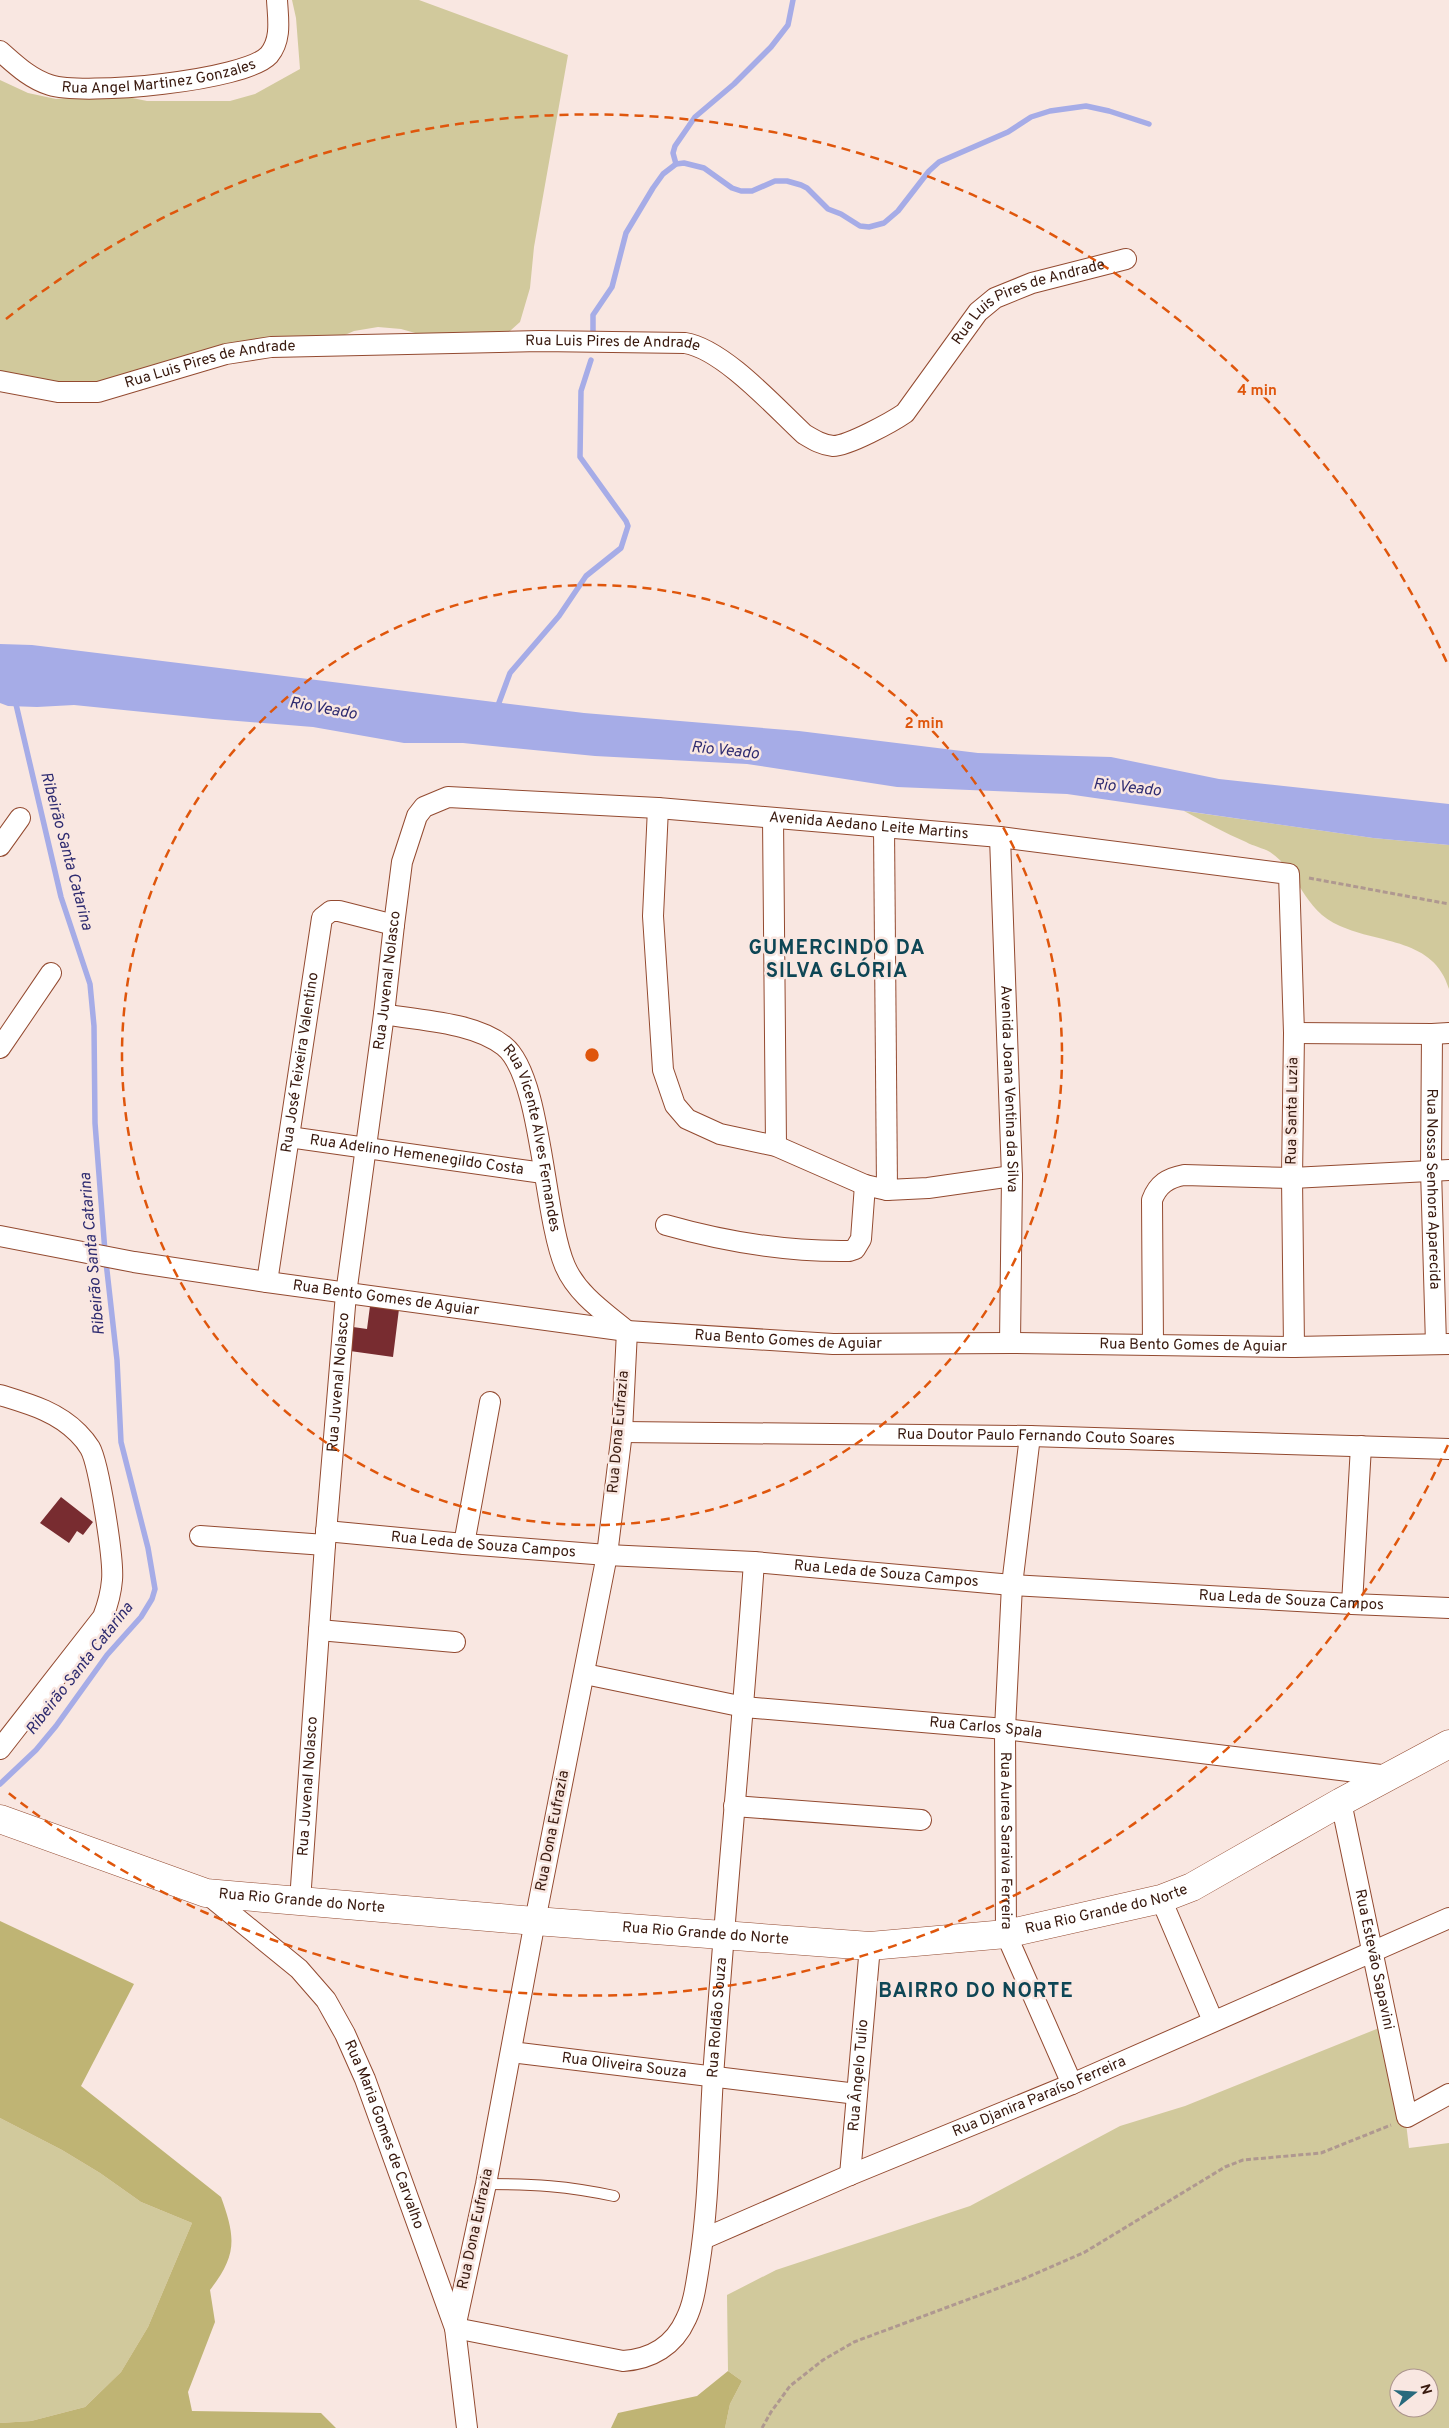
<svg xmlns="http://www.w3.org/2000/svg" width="1449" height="2428" font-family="Overpass,sans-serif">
  <rect width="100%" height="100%" fill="#f9e7e1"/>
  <g fill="#d1c99c" fill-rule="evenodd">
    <polygon points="292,0 419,0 568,55 534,247 530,288 520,322 502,338 451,343 401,329 378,327 354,331 322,345 215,361 126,393 0,377 0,80 28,93 56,99 113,94 147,101 230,101 255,94 300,69 296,18"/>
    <path d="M1184 811 1373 838 1449 845V989C1434 938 1380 944 1340 926 1302 910 1300 872 1270 852 1263 848 1253 846 1246 842 1225 833 1205 822 1184 811Z"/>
    <path d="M1394 2022 1409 2148 1449 2143V2428H725L730 2404 742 2381 728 2371 727 2295 776 2270 970 2206 1120 2126 1185 2106ZM1399 2378H1429V2408H1399Z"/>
    <polygon points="0,2118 62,2150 100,2173 141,2202 192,2223 148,2327 121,2372 85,2407 31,2421 0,2423"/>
  </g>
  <g fill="#bfb474">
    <path d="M0 1921 134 1984 81 2086 221 2197C236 2238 237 2255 210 2290L215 2322 188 2392 192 2411 321 2413 336 2428H0V2423L31 2421 85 2407 121 2372 148 2327 192 2223 141 2202 100 2173 62 2150 0 2118Z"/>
    <polygon points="728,2371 742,2381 730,2404 725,2428 611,2428 618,2413 697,2396"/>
  </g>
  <polygon fill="#a6ace7" points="0,644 32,645 584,713 799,731 978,753 1111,757 1219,779 1449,804 1449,845 1373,838 1067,794 897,787 747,764 595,756 463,743 404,743 313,727 213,719 74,705 37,707 8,706 0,703"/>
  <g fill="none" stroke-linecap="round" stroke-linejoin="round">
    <g stroke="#a6ace7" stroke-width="5.5">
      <polyline points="676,164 673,153 675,146 695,117 734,84 771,47 788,25 793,0"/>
      <polyline points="593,337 593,315 612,287 626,233 653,188 663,174 676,164 684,163 704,168 732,188 741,191 752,191 775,181 787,181 801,185 807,188 828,209 841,214 860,226 869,227 884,223 898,211 929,171 939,162 1008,132 1031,117 1050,111 1086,106 1109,111 1149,124"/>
      <polyline points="15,700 61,897 90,984 94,1026 95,1123 105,1252"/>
      <polyline points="497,708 510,673 559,616 586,576 621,548 628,526 626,521 580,457 581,391 591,360"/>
      <polyline points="0,1784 36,1750 56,1726 107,1655 141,1617 152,1599 155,1589 148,1548 121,1442 117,1360 106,1262"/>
    </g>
  </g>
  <g fill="#782c30">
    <polygon points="370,1306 399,1309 393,1357 350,1351 353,1327 367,1329"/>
    <polygon points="61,1497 93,1522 83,1535 77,1531 69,1543 40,1523"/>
  </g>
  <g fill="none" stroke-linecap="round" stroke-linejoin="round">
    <g stroke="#934a30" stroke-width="12">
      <path id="service" d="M486 2184C534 2184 567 2186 614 2196"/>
    </g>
    <g stroke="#934a30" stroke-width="22">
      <g id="minor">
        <path id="s1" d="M0 51C15 64 30 79 50 85 84 96 245 81 269 55 282 39 278 19 277 0"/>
        <path id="s2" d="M0 381 58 392H98L226 354 271 347 540 341 685 343C723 349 775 407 804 434 814 440 822 445 833 446 848 446 892 422 905 413L978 312 995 298 1032 283 1126 259"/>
        <polyline points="658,808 653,916 663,1070 675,1105 687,1119 720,1134 776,1146 865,1185 887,1190 928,1188 1012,1176"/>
        <polyline points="773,818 776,1146"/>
        <polyline points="884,827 887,1190"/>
        <path id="s3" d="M1000 837 1012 1176 1010 1343"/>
        <polyline points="0,846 20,818"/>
        <path id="s4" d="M384 1014C421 1021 474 1022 504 1046 542 1076 543 1214 565 1266 577 1294 604 1312 627 1331L622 1432 607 1555 535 1921 486 2184 455 2328 623 2361C651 2359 674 2346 686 2319 694 2303 696 2284 699 2266 709 2204 709 2140 713 2077 725 1905 742 1734 754 1562"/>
        <polyline points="1294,1033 1432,1034 1449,1033"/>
        <path id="s5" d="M1432 1034 1431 1170 1436 1344"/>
        <polyline points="0,1048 51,973"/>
        <path id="s6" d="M289 1137 543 1173"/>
        <path d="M666 1225C726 1242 787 1252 849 1251L855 1249 861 1239 865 1185"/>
        <path id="s7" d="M0 1236 134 1262 267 1282 627 1331 833 1344 1010 1343 1294 1347 1449 1344"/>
        <path id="s8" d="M267 1282 322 918 331 911H339L394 925"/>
        <path d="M1153 1345 1152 1200C1158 1184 1168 1178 1184 1175L1292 1178 1449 1170"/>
        <path d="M0 1395C29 1404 56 1411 78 1433 82 1437 87 1443 90 1448 99 1464 114 1560 112 1580 111 1593 108 1604 103 1617L0 1749"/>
        <path id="s9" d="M622 1432 1030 1436 1449 1449"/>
        <path id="s10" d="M1030 1436 1012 1585 1005 1729 1006 1934 1072 2084"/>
        <path id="s11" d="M326 1531 464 1544 607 1555 754 1562 1012 1585 1352 1604 1449 1608"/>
        <polyline points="200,1536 325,1545"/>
        <polyline points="464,1544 490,1402"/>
        <polyline points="1352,1604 1361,1446"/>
        <polyline points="319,1630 455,1642"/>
        <path id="s12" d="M585 1674 744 1707 1005 1729 1389 1776"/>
        <path id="s13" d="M1341 1802 1407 2117 1449 2094"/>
        <polyline points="734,1806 921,1820"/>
        <path id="s14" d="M206 1893 299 1969 326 2000 345 2034 365 2079 455 2328 467 2428"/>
        <polyline points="1161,1899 1213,2021"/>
        <path id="s15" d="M300 1901 325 1545 346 1294 384 1014 394 925 402 862 417 816 424 807 448 797 658 808 1000 837 1289 874 1294 1033 1292 1178 1294 1347"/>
        <path id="s16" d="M511 2052 857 2094"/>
        <path id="s17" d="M850 2175 870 1946"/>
        <path id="s18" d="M703 2239 850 2175 1072 2084 1449 1918"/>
      </g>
    </g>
    <g stroke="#934a30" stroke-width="29">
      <g id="secondary">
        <path id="s19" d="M0 1819 206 1893 535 1921 870 1946 1006 1934 1161 1899 1192 1887 1341 1802 1449 1744"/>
      </g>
    </g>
    <g stroke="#af9890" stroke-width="3" stroke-dasharray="5 2.5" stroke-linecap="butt">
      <polyline points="1309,878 1449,904"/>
      <polyline points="762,2428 771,2412 790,2386 823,2360 854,2342 1023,2279 1085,2252 1225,2167 1243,2160 1321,2153 1391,2125"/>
    </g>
    <use href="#service" stroke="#fff" stroke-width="10"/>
    <use href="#minor" stroke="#fff" stroke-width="20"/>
    <use href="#secondary" stroke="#fff" stroke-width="28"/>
  </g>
  <g fill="none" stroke="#df560c" stroke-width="2.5" stroke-dasharray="9 6">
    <circle cx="592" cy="1055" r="470"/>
    <path d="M1448 1445A941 941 0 0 1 6 1791M6 319A941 941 0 0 1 1448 665"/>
  </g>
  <g text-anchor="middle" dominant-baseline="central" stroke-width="5" stroke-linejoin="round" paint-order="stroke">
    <g font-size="15" fill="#38190e" stroke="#f9e7e1">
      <text stroke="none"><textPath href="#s1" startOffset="171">Rua Angel Martinez Gonzales</textPath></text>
      <text stroke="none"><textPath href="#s2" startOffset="1129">Rua Luis Pires de Andrade</textPath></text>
      <text stroke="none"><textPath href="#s2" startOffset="620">Rua Luis Pires de Andrade</textPath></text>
      <text stroke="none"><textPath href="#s2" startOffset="215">Rua Luis Pires de Andrade</textPath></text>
      <text stroke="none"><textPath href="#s15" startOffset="1552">Avenida Aedano Leite Martins</textPath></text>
      <text stroke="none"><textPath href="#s15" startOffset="925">Rua Juvenal Nolasco</textPath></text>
      <text stroke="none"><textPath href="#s8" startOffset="222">Rua José Teixeira Valentino</textPath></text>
      <text stroke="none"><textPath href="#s3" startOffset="252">Avenida Joana Ventina da Silva</textPath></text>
      <text transform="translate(1293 1111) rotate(-89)">Rua Santa Luzia</text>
      <text stroke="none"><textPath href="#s4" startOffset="224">Rua Vicente Alves Fernandes</textPath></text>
      <text stroke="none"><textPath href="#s6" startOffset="129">Rua Adelino Hemenegildo Costa</textPath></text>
      <text stroke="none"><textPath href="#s5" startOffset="155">Rua Nossa Senhora Aparecida</textPath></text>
      <text stroke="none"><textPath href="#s7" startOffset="391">Rua Bento Gomes de Aguiar</textPath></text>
      <text stroke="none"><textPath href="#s7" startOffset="796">Rua Bento Gomes de Aguiar</textPath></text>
      <text stroke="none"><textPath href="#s7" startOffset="1201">Rua Bento Gomes de Aguiar</textPath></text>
      <text stroke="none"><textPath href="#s15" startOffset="520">Rua Juvenal Nolasco</textPath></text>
      <text transform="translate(619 1432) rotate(-85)">Rua Dona Eufrazia</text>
      <text stroke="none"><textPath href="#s9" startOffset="414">Rua Doutor Paulo Fernando Couto Soares</textPath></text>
      <text stroke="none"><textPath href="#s11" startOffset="158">Rua Leda de Souza Campos</textPath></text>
      <text stroke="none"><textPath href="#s11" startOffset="562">Rua Leda de Souza Campos</textPath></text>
      <text stroke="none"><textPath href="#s11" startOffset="968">Rua Leda de Souza Campos</textPath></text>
      <text stroke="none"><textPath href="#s12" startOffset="405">Rua Carlos Spala</textPath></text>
      <text stroke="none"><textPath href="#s15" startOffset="115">Rua Juvenal Nolasco</textPath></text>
      <text transform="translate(553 1831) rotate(-79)">Rua Dona Eufrazia</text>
      <text stroke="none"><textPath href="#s10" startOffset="406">Rua Aurea Saraiva Ferreira</textPath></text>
      <text stroke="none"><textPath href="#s19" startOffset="315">Rua Rio Grande do Norte</textPath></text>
      <text stroke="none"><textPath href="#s19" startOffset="1125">Rua Rio Grande do Norte</textPath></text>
      <text stroke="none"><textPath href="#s19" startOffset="720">Rua Rio Grande do Norte</textPath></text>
      <text stroke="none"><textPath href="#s13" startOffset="161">Rua Estevão Sapavini</textPath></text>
      <text stroke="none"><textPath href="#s4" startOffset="2015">Rua Roldão Souza</textPath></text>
      <text stroke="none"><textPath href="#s16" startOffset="114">Rua Oliveira Souza</textPath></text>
      <text stroke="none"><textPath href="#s17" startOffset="100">Rua Ângelo Tulio</textPath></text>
      <text stroke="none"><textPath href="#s18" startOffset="365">Rua Djanira Paraíso Ferreira</textPath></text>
      <text stroke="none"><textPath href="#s14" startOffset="308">Rua Maria Gomes de Carvalho</textPath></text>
      <text transform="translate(476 2229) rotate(-78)">Rua Dona Eufrazia</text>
    </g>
    <g font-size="16" font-style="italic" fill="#2e2b70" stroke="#f9e7e1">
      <text transform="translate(323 709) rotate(10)">Rio Veado</text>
      <text transform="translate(725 751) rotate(6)">Rio Veado</text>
      <text transform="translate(1127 788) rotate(6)">Rio Veado</text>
      <text transform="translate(66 851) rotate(75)">Ribeirão Santa Catarina</text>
      <text transform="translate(93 1254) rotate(-95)">Ribeirão Santa Catarina</text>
      <text transform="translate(80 1669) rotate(-52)">Ribeirão Santa Catarina</text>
    </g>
    <g font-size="20" font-weight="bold" letter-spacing="1" fill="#0e4655" stroke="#f9e7e1">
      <text x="837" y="949">GUMERCINDO DA<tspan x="837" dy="23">SILVA GLÓRIA</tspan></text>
      <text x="976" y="1992">BAIRRO DO NORTE</text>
    </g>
  </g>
  <circle cx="592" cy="1055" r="8" fill="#df560c" stroke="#f9e7e1" stroke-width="2.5"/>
  <g font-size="15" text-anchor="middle" font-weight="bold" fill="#df560c" stroke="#f9e7e1" stroke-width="5" stroke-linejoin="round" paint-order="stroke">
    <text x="1257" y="395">4 min</text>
    <text x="924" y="728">2 min</text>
  </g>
  <g transform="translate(1414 2393) rotate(73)"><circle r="24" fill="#f9e7e1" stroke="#ac958d"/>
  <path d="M0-4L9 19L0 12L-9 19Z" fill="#286a7d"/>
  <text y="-8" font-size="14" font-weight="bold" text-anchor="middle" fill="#38190e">N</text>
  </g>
</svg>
